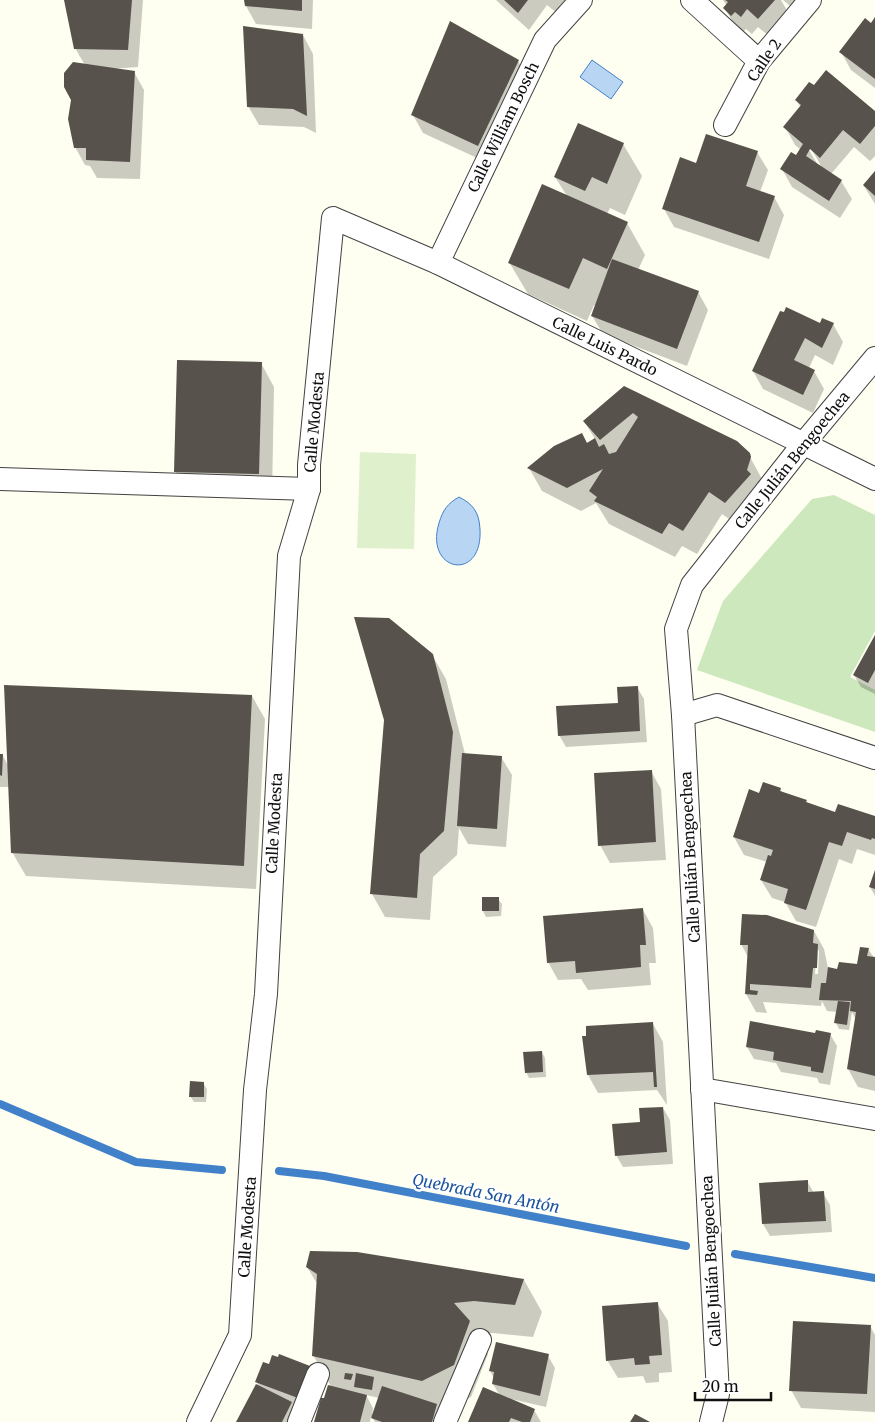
<svg xmlns="http://www.w3.org/2000/svg" width="875" height="1422" font-family="Merriweather,serif">
  <rect width="100%" height="100%" fill="#fefef1"/>
  <polygon fill="#cde8bc" points="834,495 875,515 875,631 850,677 875,690 875,732 697,670 723,601 812,499"/>
  <polygon fill="#dff0cd" points="360,452 416,454 414,549 357,548"/>
  <g fill="#b8d6f4" stroke="#4181c9">
    <polygon points="592,60 623,82 611,99 580,77"/>
    <path d="M459 497C473 504 479 512 480 529 483 583 424 572 439 523 443 510 447 504 459 497Z"/>
  </g>
  <g fill="#0003" fill-rule="evenodd">
    <polygon points="65,0 143,0 138,67 110,69 134,72 144,90 140,179 97,178 90,166 85,165 75,147 85,65 75,48"/>
    <polygon points="246,0 313,0 312,29 256,24 246,6"/>
    <polygon points="496,0 576,0 563,18 547,5 529,30"/>
    <polygon points="723,0 781,0 789,14 769,36 758,27 752,34 746,29 742,33 735,26 725,8 727,6"/>
    <polygon points="783,0 805,0 796,11"/>
    <polygon points="875,19 875,88 851,70 841,52"/>
    <polygon points="303,35 313,54 316,133 304,127 259,125 248,106"/>
    <polygon points="518,61 528,79 488,163 423,133 413,115"/>
    <path d="M796 100 875 113V156L870 161 854 147 831 174 841 181 852 199 840 218 792 187 782 169 797 157 801 150 795 145 785 127 801 108ZM808 143 821 166 818 165 806 145Z"/>
    <polygon points="578,125 623,144 642,176 625,215 610,208 607,214 627,223 645,255 638,270 698,292 708,310 687,366 603,334 592,316 596,306 594,305 587,321 528,294 509,262 567,196 555,177"/>
    <polygon points="757,152 768,170 760,192 774,197 784,215 769,259 674,227 664,209"/>
    <polygon points="875,173 875,204 864,186"/>
    <polygon points="833,324 843,342 833,365 815,355 809,368 814,371 824,389 813,413 763,389 753,371 821,325"/>
    <polygon points="261,363 274,387 272,497 189,495 175,471"/>
    <polygon points="624,388 750,457 763,481 739,526 722,514 697,554 682,546 675,557 609,524 596,503 581,511 542,491 529,468 595,439 584,421"/>
    <polygon points="875,638 875,694 861,687 854,675"/>
    <polygon points="432,655 446,679 465,754 501,757 512,775 506,847 468,844 459,828 457,855 433,877 430,920 385,917 372,894"/>
    <polygon points="637,687 644,699 647,742 566,747 559,735 619,704"/>
    <polygon points="252,696 265,719 256,889 26,876 12,852 10,787 0,787 0,755 3,756 9,767"/>
    <polygon points="651,771 661,789 666,860 610,863 600,845"/>
    <polygon points="780,789 783,793 836,814 875,817 875,855 857,849 852,864 839,859 816,927 796,921 785,902 772,898 761,880 767,862 744,855 734,837 760,794"/>
    <polygon points="875,872 875,896 870,887"/>
    <polygon points="498,899 502,904 501,916 486,917 483,911"/>
    <polygon points="643,910 653,928 656,963 649,963 651,985 588,990 581,979 558,980 548,962"/>
    <path d="M814 931 824 949 828 968 838 971 856 965 868 949 875 959V1091L858 1087 848 1069 856 1020 852 1012 849 1030 839 1029 836 1023 837 1012 827 1011 822 1001 821 1006 763 1002 767 1013 756 1012 746 994 748 957 741 944ZM817 948 819 951 818 974H815Z"/>
    <polygon points="653,1024 663,1042 667,1105 657,1090 598,1093 588,1075 587,1053"/>
    <polygon points="830,1034 837,1046 830,1085 819,1083 817,1078 781,1072 776,1063 754,1059 747,1047"/>
    <polygon points="542,1052 545,1058 546,1077 529,1078 526,1072"/>
    <polygon points="203,1083 207,1089 206,1102 194,1102 190,1096"/>
    <polygon points="663,1108 670,1120 673,1164 623,1167 616,1155 641,1123"/>
    <polygon points="807,1181 814,1193 823,1193 830,1205 832,1232 770,1236 763,1224 760,1184"/>
    <path d="M357 1253 524 1280 542 1312 533 1337 493 1333 476 1334 488 1354 471 1397 441 1413 442 1422H375L371 1416 370 1422H316L332 1388 313 1355 318 1285 307 1267ZM366 1395 379 1398 374 1415H372L373 1408Z"/>
    <polygon points="657,1303 668,1321 672,1372 659,1373 659,1382 646,1383 643,1376 618,1378 607,1360"/>
    <polygon points="870,1326 875,1335 875,1412 801,1408 791,1390"/>
    <polygon points="548,1356 555,1368 546,1407 511,1399 534,1410 541,1422 469,1422 500,1396 493,1384 494,1378 490,1371"/>
    <polygon points="273,1357 305,1410 292,1405 298,1415 295,1422 238,1422 259,1387 257,1382 270,1366"/>
  </g>
  <g fill="none" stroke-linecap="round" stroke-linejoin="round">
    <g stroke="#4181c9" stroke-width="8">
      <polyline points="0,1104 136,1162 222,1170"/>
      <polyline points="279,1171 324,1176 686,1246"/>
      <polyline points="735,1254 875,1278"/>
    </g>
  </g>
  <g fill="#57524c">
    <polygon points="64,0 132,0 128,50 74,49"/>
    <polygon points="244,0 302,0 302,11 245,6"/>
    <polygon points="504,0 528,0 518,13"/>
    <polygon points="725,0 775,0 758,19 747,9 741,17 735,12 731,16 723,8 728,2"/>
    <polygon points="875,17 875,79 839,52 865,18 871,23"/>
    <polygon points="450,21 519,60 478,146 411,115"/>
    <polygon points="243,26 303,34 307,116 293,109 247,107"/>
    <polygon points="73,62 135,71 130,162 86,160 86,148 74,148 68,119 71,100 64,87 64,73"/>
    <polygon points="826,70 875,111 875,126 860,144 843,130 820,158 810,149 806,156 842,180 829,201 780,169 791,152 796,155 803,144 783,127 801,105 795,100 809,82 814,85"/>
    <polygon points="578,123 624,143 607,184 592,177 585,191 554,177"/>
    <polygon points="706,134 758,151 746,186 775,196 759,242 662,209 680,157 696,163"/>
    <polygon points="875,171 875,196 863,185"/>
    <polygon points="542,184 628,222 607,269 583,258 569,289 508,263"/>
    <polygon points="612,259 699,291 677,349 591,316"/>
    <polygon points="786,307 820,323 822,318 834,323 822,348 805,338 794,360 815,370 803,395 752,371 780,311 784,312"/>
    <polygon points="177,360 262,362 259,474 174,472"/>
    <polygon points="624,386 737,441 750,453 751,457 747,470 751,474 725,503 709,492 683,531 669,523 662,534 594,501 597,497 589,491 603,469 567,488 527,468 554,446 582,433 587,443 595,438 599,447 604,444 609,454 616,452 638,417 633,413 600,440 583,421"/>
    <polygon points="354,617 389,618 433,654 453,732 444,831 420,854 417,898 370,894 384,720"/>
    <polygon points="875,635 875,670 868,683 853,675"/>
    <polygon points="4,685 252,695 244,866 11,853"/>
    <polygon points="638,686 640,731 558,736 556,706 618,703 617,687"/>
    <polygon points="462,753 502,756 497,829 457,826"/>
    <polygon points="0,754 3,754 2,776 0,775"/>
    <polygon points="652,770 656,842 598,846 594,773"/>
    <polygon points="763,782 781,788 780,791 807,800 806,802 835,812 838,804 875,816 875,839 872,838 871,840 847,832 842,846 829,842 806,910 784,903 788,889 760,880 768,855 771,856 773,850 733,837 749,789 759,793"/>
    <polygon points="875,870 875,889 869,887"/>
    <rect x="482" y="897" width="17" height="14"/>
    <polygon points="643,908 646,945 640,945 641,967 576,973 575,961 547,963 543,916"/>
    <polygon points="742,914 767,915 814,930 813,943 818,944 817,968 813,968 811,988 750,984 750,990 758,991 757,995 745,994 748,945 740,945"/>
    <polygon points="860,947 869,948 867,956 875,957 875,1076 847,1069 856,1012 850,1011 851,1001 819,1000 821,983 826,983 828,967 837,969 839,962 857,964"/>
    <polygon points="838,1001 850,1002 847,1025 834,1023"/>
    <polygon points="750,1021 815,1033 816,1030 831,1033 823,1073 811,1071 811,1067 773,1060 774,1052 746,1047"/>
    <polygon points="653,1022 657,1087 654,1087 653,1072 587,1075 582,1036 586,1036 586,1026"/>
    <polygon points="542,1051 543,1072 525,1073 523,1052"/>
    <polygon points="190,1081 204,1082 204,1097 189,1097"/>
    <polygon points="663,1107 667,1152 615,1156 612,1124 640,1122 639,1108"/>
    <polygon points="808,1180 808,1192 824,1191 826,1221 762,1224 759,1183"/>
    <polygon points="310,1251 357,1252 524,1279 515,1305 474,1301 454,1303 470,1321 454,1365 422,1381 312,1356 317,1274 306,1267"/>
    <polygon points="658,1302 662,1355 649,1356 650,1364 635,1365 634,1358 606,1361 602,1306"/>
    <polygon points="793,1321 871,1325 867,1394 789,1391"/>
    <polygon points="496,1342 549,1354 540,1396 492,1384 494,1372 489,1371"/>
    <polygon points="279,1354 310,1366 298,1398 255,1382 263,1362 269,1364 272,1355 278,1357"/>
    <polygon points="345,1373 353,1374 351,1380 344,1379"/>
    <polygon points="356,1373 374,1377 372,1390 354,1387"/>
    <polygon points="256,1384 292,1402 282,1422 236,1422"/>
    <polygon points="328,1385 367,1395 360,1422 314,1422 321,1398 324,1398"/>
    <polygon points="382,1386 437,1404 432,1422 382,1422 371,1418"/>
    <polygon points="483,1387 535,1409 530,1422 522,1422 511,1418 509,1422 468,1422"/>
    <polygon points="635,1414 650,1422 630,1422"/>
  </g>
  <g fill="none" stroke-linecap="round" stroke-linejoin="round">
    <g stroke="#424242" stroke-width="24">
      <g id="street">
        <polyline points="692,0 759,61"/>
        <polyline points="725,125 759,61 810,0"/>
        <polyline points="438,263 545,40 581,0"/>
        <polyline points="0,479 309,489"/>
        <polyline points="683,715 717,705 875,758"/>
        <polyline points="702,1089 875,1119"/>
        <polyline points="198,1422 240,1335 255,1090 266,994 289,556 309,489 309,465 333,218 438,263 875,479"/>
        <polyline points="299,1422 318,1374"/>
        <polyline points="445,1422 480,1340"/>
        <polyline points="711,1422 718,1394 683,715 676,629 692,585 804,443 875,358"/>
      </g>
    </g>
    <use href="#street" stroke="#fff" stroke-width="22"/>
  </g>
  <g text-anchor="middle" dominant-baseline="central" stroke-width="5" stroke-linejoin="round" paint-order="stroke">
    <g font-size="15" fill="#0f0f0f" stroke="#fff">
      <text transform="translate(764 60) rotate(-56)">Calle 2</text>
      <text transform="translate(503 127) rotate(-64)">Calle William Bosch</text>
      <text transform="translate(605 346) rotate(26)">Calle Luis Pardo</text>
      <text transform="translate(314 422) rotate(-85)">Calle Modesta</text>
      <text transform="translate(792 460) rotate(-51)">Calle Julián Bengoechea</text>
      <text transform="translate(274 823) rotate(-87)">Calle Modesta</text>
      <text transform="translate(690 857) rotate(-93)">Calle Julián Bengoechea</text>
      <text transform="translate(247 1227) rotate(-86)">Calle Modesta</text>
      <text transform="translate(711 1261) rotate(-93)">Calle Julián Bengoechea</text>
    </g>
    <g font-size="16" font-style="italic" fill="#1c549d" stroke="#fff">
      <text transform="translate(486 1193) rotate(11)">Quebrada San Antón</text>
    </g>
  </g>
  <path d="M695 1392v8h76v-8" fill="none" stroke="#0f0f0f" stroke-width="2.5"/>
  <text x="702" y="1392" font-size="15" fill="#0f0f0f" stroke="#ffffff" stroke-width="4" paint-order="stroke">20 m</text>
</svg>
